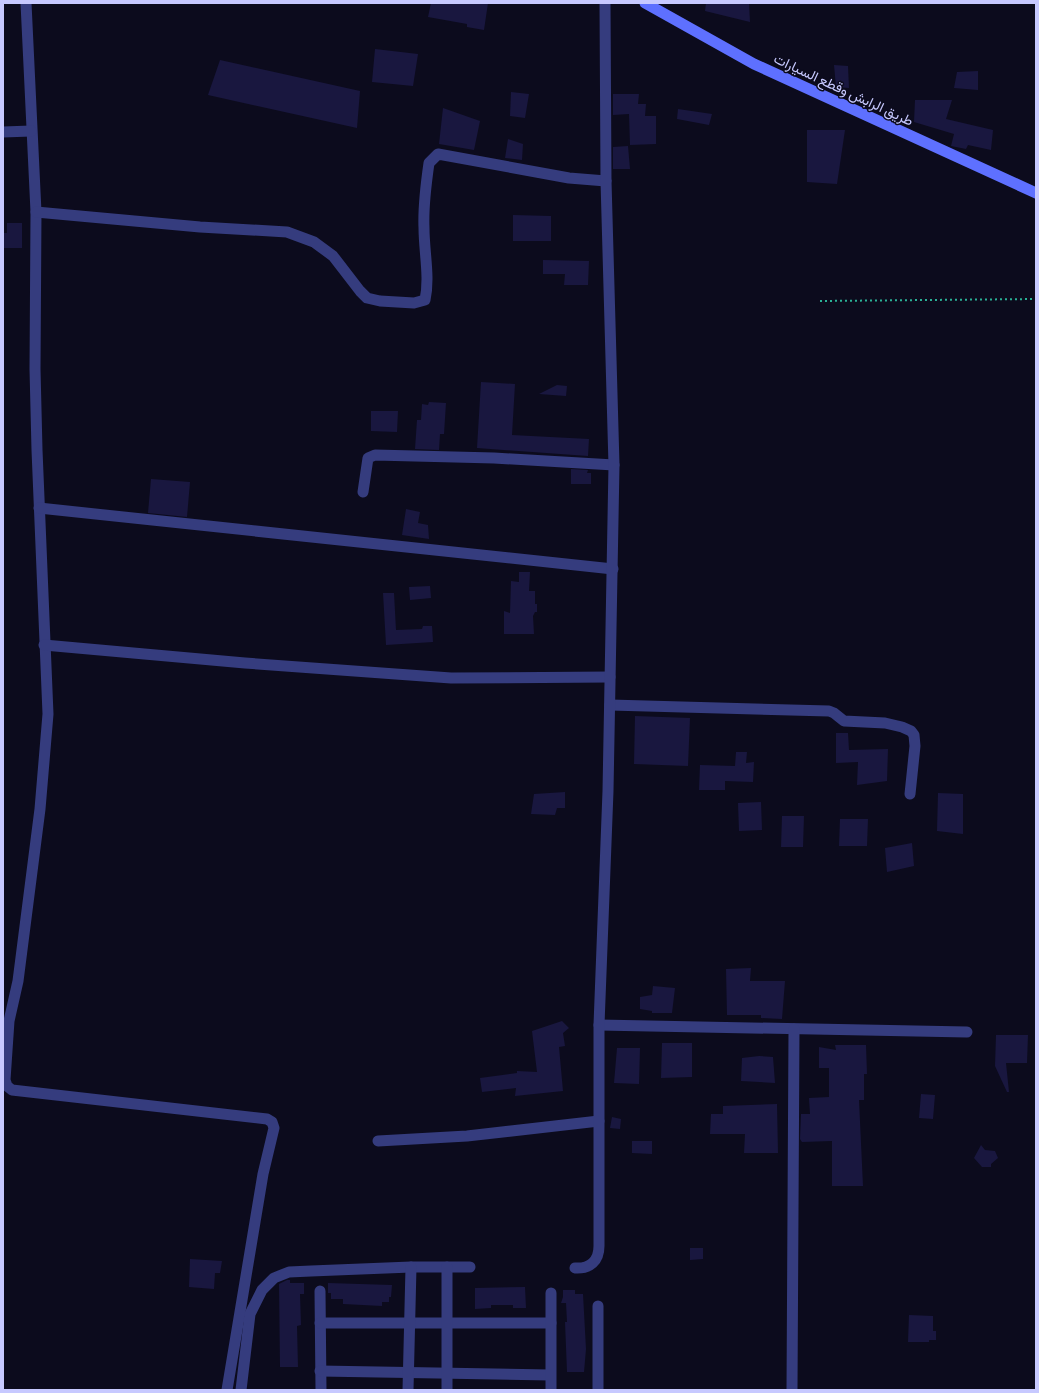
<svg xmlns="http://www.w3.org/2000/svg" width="1039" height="1393" font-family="Manrope,Vazirmatn,sans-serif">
  <rect width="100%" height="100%" fill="#0c0b1d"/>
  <g fill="#19173f">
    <polygon points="431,3 488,3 484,30 467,27 467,24 428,17"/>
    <polygon points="706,3 749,3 750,22 705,11"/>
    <polygon points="375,49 418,54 413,86 372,82"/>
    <polygon points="220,60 360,91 357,128 208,95"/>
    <polygon points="834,65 848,66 849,88 836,87"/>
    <polygon points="978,71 978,90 954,88 957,72"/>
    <polygon points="511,92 529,94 525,118 510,116"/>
    <polygon points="613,94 639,94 638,104 646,104 645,116 656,116 656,144 630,145 629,114 613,115"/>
    <polygon points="915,100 952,100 946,119 993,130 991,150 968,145 966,149 951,146 954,134 914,122"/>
    <polygon points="443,108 480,121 474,150 439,144"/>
    <polygon points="678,109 712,114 709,125 677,119"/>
    <polygon points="807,130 845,130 837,184 807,182"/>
    <polygon points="508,139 523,144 522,160 505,158"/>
    <polygon points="628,146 630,169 613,169 613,147"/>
    <polygon points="513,215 551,216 551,241 513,241"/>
    <polygon points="7,223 22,223 22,248 3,248 3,233 7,233"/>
    <polygon points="543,260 589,261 588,285 564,285 565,274 543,274"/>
    <polygon points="481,382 515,384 512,435 589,439 588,456 477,448"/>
    <polygon points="557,385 567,386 566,396 539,394"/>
    <polygon points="429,402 446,403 444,434 440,434 439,450 415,449 417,420 421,420 422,404 428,405"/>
    <polygon points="371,411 398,411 397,432 371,431"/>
    <polygon points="571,469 588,470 587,473 591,473 591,484 571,484"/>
    <polygon points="151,479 190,482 187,517 148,513"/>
    <polygon points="406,509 420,512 418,523 428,525 429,539 402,535"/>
    <polygon points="519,572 530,572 529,591 535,591 535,604 537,604 537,612 535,612 533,616 534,634 504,634 504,611 510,613 511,581 519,582"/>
    <polygon points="430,586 431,598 410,600 409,587"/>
    <polygon points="383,593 394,593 396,630 422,629 423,626 432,626 433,642 386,645"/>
    <polygon points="635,716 690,718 688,766 634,764"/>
    <polygon points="836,733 848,733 849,750 888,749 887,781 857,785 858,762 836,763"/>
    <polygon points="736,752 747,752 746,763 754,762 753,782 725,781 725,790 699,790 700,765 735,766"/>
    <polygon points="565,792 565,808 557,808 555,815 531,814 534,794"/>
    <polygon points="938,793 963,794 963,834 937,831"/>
    <polygon points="761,802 762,830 739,831 738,803"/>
    <polygon points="782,816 804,816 803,847 781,847"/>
    <polygon points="840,819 868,819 867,846 839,846"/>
    <polygon points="912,843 914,866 887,872 885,848"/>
    <polygon points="751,968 750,981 785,981 782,1019 761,1018 761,1015 727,1015 726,969"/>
    <polygon points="653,986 675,988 672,1013 652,1013 652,1011 640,1009 640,997 652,995"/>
    <polygon points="562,1021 569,1028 563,1033 565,1046 559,1047 563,1091 515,1096 516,1088 482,1092 480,1078 517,1073 517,1071 537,1072 532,1031"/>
    <polygon points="996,1035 1028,1035 1027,1063 1006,1063 1009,1092 1007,1092 995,1066"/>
    <polygon points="662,1043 692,1043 692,1077 661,1078"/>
    <polygon points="835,1045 866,1045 867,1074 864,1074 864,1100 859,1100 863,1186 832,1186 832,1141 802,1142 800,1139 801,1114 810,1114 809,1098 829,1097 829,1068 819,1068 819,1047 836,1050"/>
    <polygon points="617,1048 640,1048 639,1084 614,1083"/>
    <polygon points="759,1056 773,1057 775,1083 741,1081 742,1058"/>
    <polygon points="921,1094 935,1095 933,1119 919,1118"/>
    <polygon points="777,1104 778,1153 744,1153 745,1134 710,1134 711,1114 723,1114 723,1106"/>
    <polygon points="612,1117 621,1119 620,1129 610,1128"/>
    <polygon points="632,1141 652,1141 652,1154 632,1153"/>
    <polygon points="981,1145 985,1150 995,1151 998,1158 991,1164 991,1167 982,1167 974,1158"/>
    <polygon points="690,1248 703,1248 703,1259 690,1260"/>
    <polygon points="190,1259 222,1261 220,1273 215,1273 214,1289 189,1287"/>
    <polygon points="287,1280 290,1280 290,1283 304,1283 304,1294 300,1294 301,1325 297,1326 298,1367 280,1367 279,1284"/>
    <polygon points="328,1283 392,1285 391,1297 389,1297 389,1302 382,1302 382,1306 343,1304 343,1299 331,1299 331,1293 328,1293"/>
    <polygon points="525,1287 526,1308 513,1308 513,1305 491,1305 491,1308 475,1309 475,1288"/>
    <polygon points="563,1290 575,1290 575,1294 583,1294 586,1349 584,1372 567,1372 565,1322 567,1322 566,1303 561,1303 563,1297"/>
    <polygon points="909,1315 933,1316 933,1331 936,1331 936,1340 929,1340 929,1342 908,1342"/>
  </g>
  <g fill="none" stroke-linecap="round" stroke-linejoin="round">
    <polyline stroke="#2ab196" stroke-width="2" stroke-dasharray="2 3" stroke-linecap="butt" points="820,301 1036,299"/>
    <g stroke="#353c7e" stroke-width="11">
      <polyline points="26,3 36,212 35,369 37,450 48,714 40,809 18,981 9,1021 5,1080 7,1086 12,1090 267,1119 272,1122 274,1128 263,1174 227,1390"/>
      <polyline points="3,132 31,131"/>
      <path d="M36 212 200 227 287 232 314 242 333 256 360 291 367 298 380 301 414 303 425 300C430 277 424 252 424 228 423 207 426 184 429 163L438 154 569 178 606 181"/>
      <polyline points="363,492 368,458 375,455 494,458 614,465"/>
      <polyline points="39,508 613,569"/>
      <polyline points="44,645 245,663 451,678 610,677"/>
      <polyline points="610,705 829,711 834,713 844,721 885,723 902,727 911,731 914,735 915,746 910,794"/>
      <polyline points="599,1025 967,1032"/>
      <polyline points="378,1141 467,1136 599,1121"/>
      <path d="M575 1268C590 1269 599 1261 599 1246V1025L608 791 614 465 606 181 605 3"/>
      <polyline points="320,1291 321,1390"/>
      <polyline points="320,1323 551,1323"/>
      <polyline points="320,1371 550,1375"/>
      <polyline points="241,1390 250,1314 262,1290 274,1278 289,1272 311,1271 411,1267 470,1267"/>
      <polyline points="408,1390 411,1267"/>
      <polyline points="447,1390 447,1267"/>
      <polyline points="551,1390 551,1293"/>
      <polyline points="598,1390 598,1306"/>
      <polyline points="792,1390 794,1029"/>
    </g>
    <polyline stroke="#5e70ff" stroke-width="11" points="645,3 754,64 1036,193"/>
  </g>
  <g text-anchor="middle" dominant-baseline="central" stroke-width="3" stroke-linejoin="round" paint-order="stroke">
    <g font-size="14" fill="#c7c9ff" stroke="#0c0b1d">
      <text transform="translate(844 89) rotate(25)">طريق الرابش وقطع السيارات</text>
    </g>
  </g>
  <rect width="1039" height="1393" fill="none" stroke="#c7c9ff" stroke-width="8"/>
</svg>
